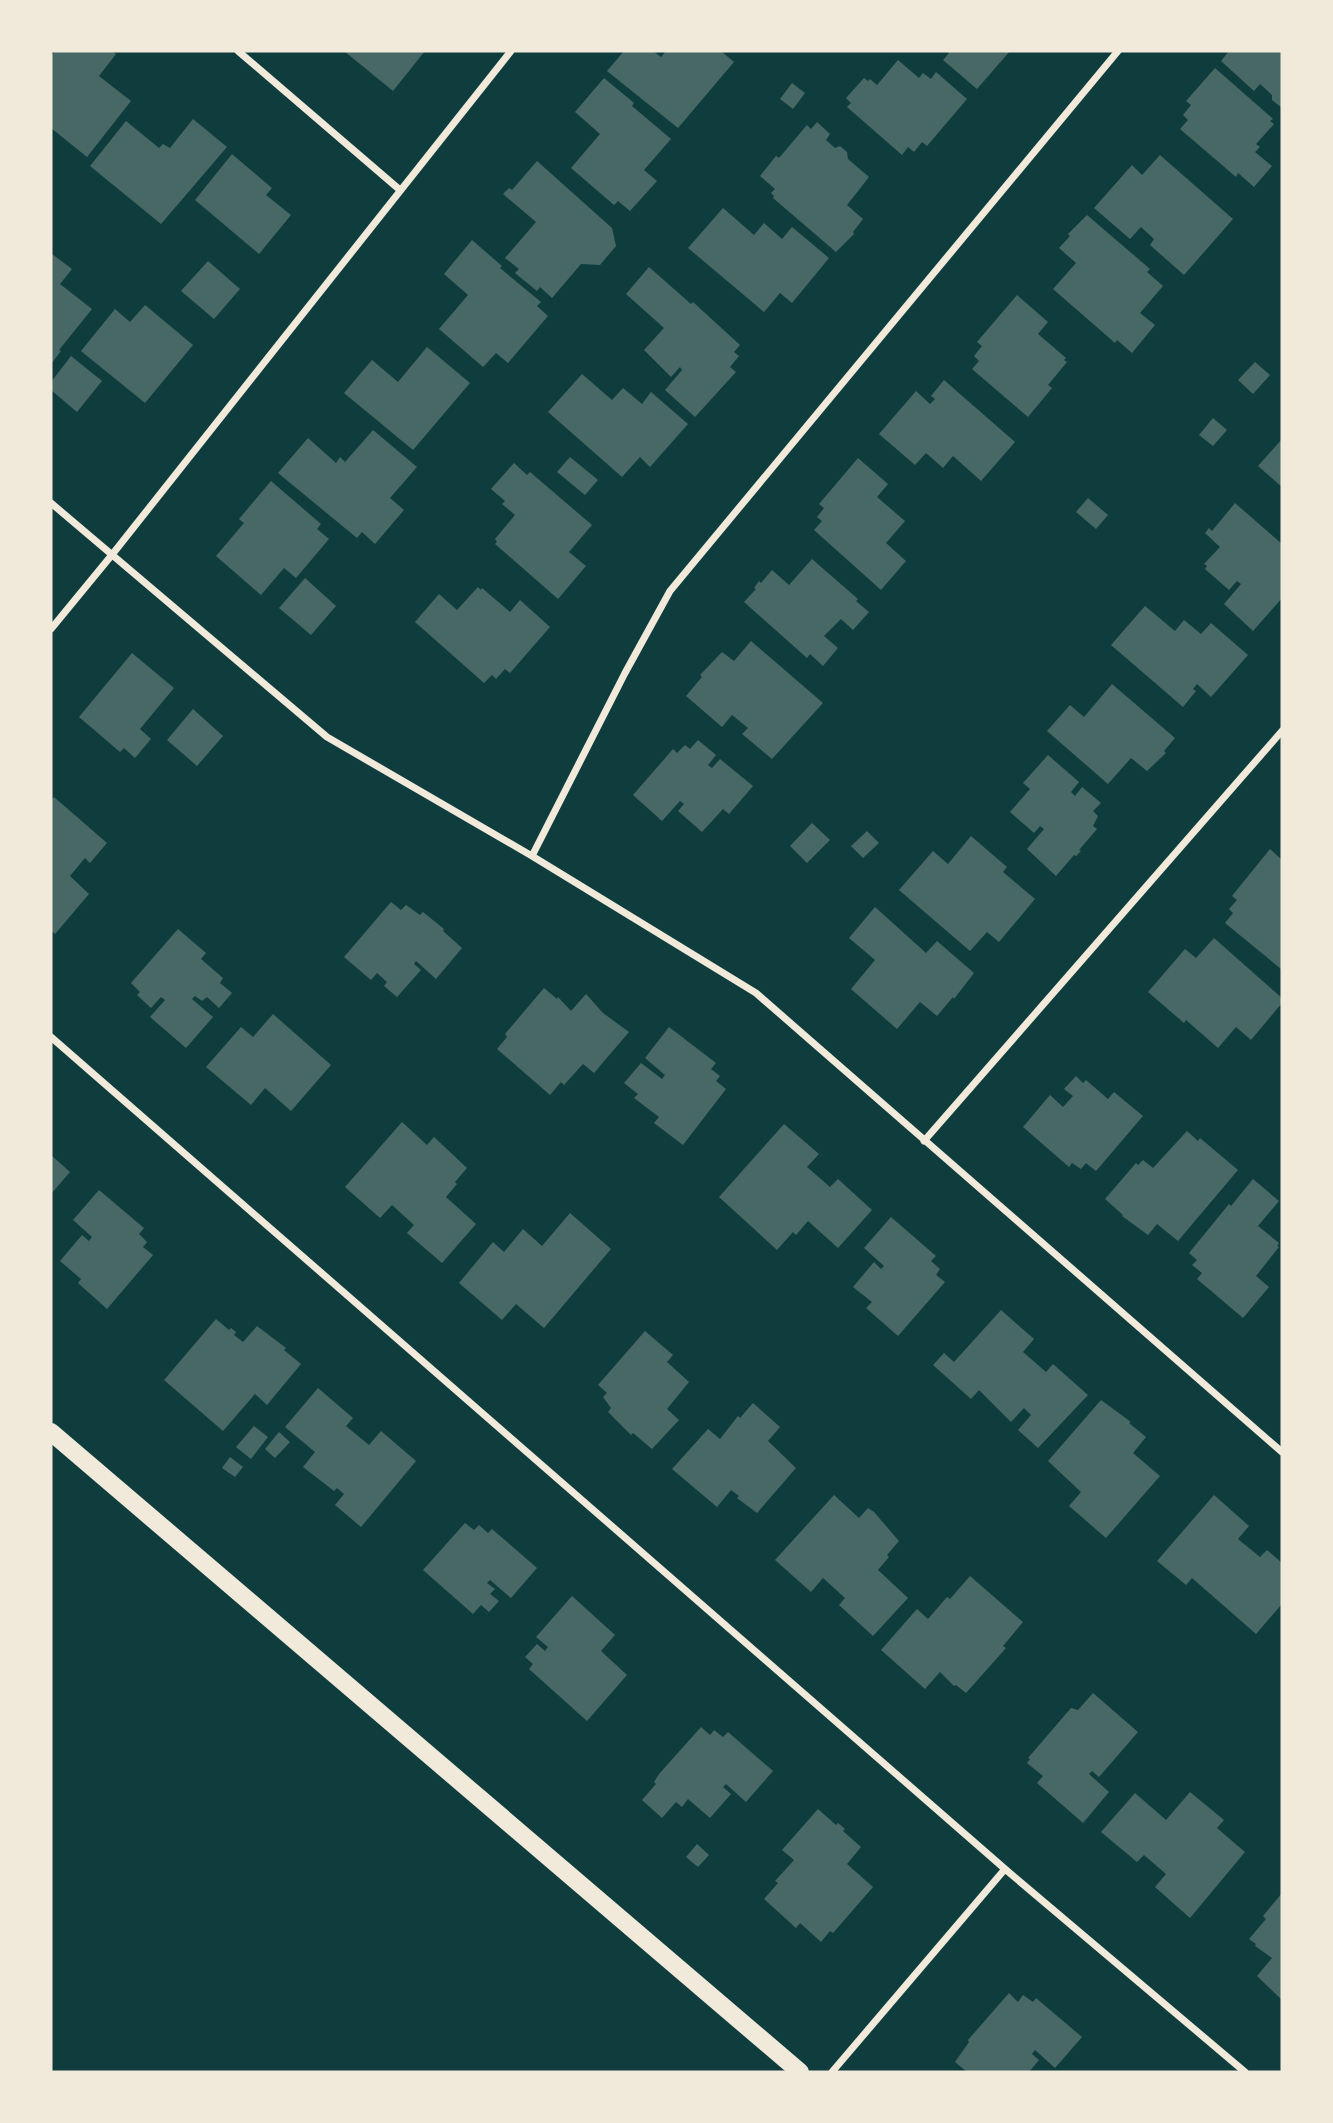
<svg xmlns="http://www.w3.org/2000/svg" width="1333" height="2123" viewBox="0 0 1333 2123" font-family="Mulish,sans-serif">
<style>
.building{fill:#486865}
.lines{fill:none;stroke-linecap:round;stroke-linejoin:round}
.minor{stroke:#f1e9da;stroke-width:7}
.primary{stroke:#f1e9da;stroke-width:18}
</style>
<rect width="100%" height="100%" fill="#0f3d3e"/>
<!-- building -->
<path class="building" d="M55,51H112L116,54L99,76L131,101L87,157L51,128V56Z
M344,51H425L393,91Z
M624,51H653L661,57L666,51H721L734,62L678,128L607,71Z
M946,51H1010L977,89L943,60L949,53Z
M1229,51H1282V108L1272,100V95L1260,84L1254,91L1221,61Z
M898,60L919,78L923,73L931,79L936,72L967,99L927,146L922,142L914,152L908,147L902,155L847,107L851,103L846,98L864,78L868,81L870,79L877,85Z
M1215,68L1273,119L1270,121L1274,124L1256,144L1260,147L1255,152L1272,166L1254,187L1238,173L1236,177L1180,129L1188,120L1183,115L1191,105L1186,101Z
M604,78L634,103L632,106L671,139L644,170L657,181L630,211L618,201L614,205L571,168L600,134L575,112Z
M792,83L805,93L793,109L780,99Z
M193,119L227,147L161,224L90,166L126,121L159,148L163,144L170,148Z
M817,122L830,134L826,140L835,148L840,146L847,152L848,159L869,177L847,205L863,219L853,232L854,234L836,252L773,198L774,196L771,193L775,189L760,176L776,156L779,158L807,125L811,129Z
M232,154L272,188L266,195L291,215L259,254L195,200Z
M1160,155L1233,219L1184,275L1150,245L1154,239L1141,227L1130,239L1094,208L1132,165L1142,175Z
M537,161L612,228L616,246L600,265L581,264L552,298L540,287L537,291L515,273L519,269L505,258L536,222L503,194L509,188L512,190Z
M723,208L754,235L764,223L782,239L792,227L829,258L792,303L780,293L764,312L688,248Z
M1087,215L1150,269L1147,272L1163,286L1140,313L1155,325L1132,353L1117,340L1115,343L1053,289L1076,263L1059,248L1070,236L1068,234Z
M472,240L502,266L500,268L541,302L537,306L548,316L508,363L496,353L483,367L439,329L468,295L444,274Z
M52,254L72,269L60,284L92,309L59,350L61,351L51,364Z
M208,261L240,289L214,319L181,291Z
M649,267L691,304L693,302L740,345L734,352L739,356L730,367L736,372L695,417L665,390L682,370L680,367L671,377L644,350L664,328L626,294Z
M1017,295L1048,322L1038,334L1066,358L1064,360L1067,362L1048,385L1052,388L1028,417L972,369L979,361L974,356L982,346L977,342Z
M145,305L193,345L145,403L81,351L115,309L130,322Z
M427,347L470,383L413,450L344,393L372,360L398,382Z
M71,356L102,381L77,412L51,390V382Z
M1255,362L1270,375L1253,394L1238,380Z
M582,374L612,400L623,388L642,404L651,392L688,424L650,467L640,457L622,477L548,412Z
M944,380L1015,442L981,481L953,456L943,468L926,453L915,465L879,434L916,391L930,404L935,399L931,396Z
M1213,418L1227,430L1213,446L1199,435Z
M373,430L417,467L390,498L404,510L375,544L362,532L357,538L278,473L308,438L336,463L340,457L345,462Z
M1282,439V487L1258,466Z
M570,457L598,480L585,495L557,472Z
M858,458L888,484L877,497L905,521L886,543L906,561L881,590L814,530L822,521L817,517L824,508L819,504Z
M514,463L527,475L530,472L592,525L569,552L586,566L558,599L495,544L497,542L495,539L515,515L502,504L505,501L491,489Z
M271,481L321,524L317,529L329,539L296,578L284,568L261,595L216,556L244,523L239,519Z
M1088,498L1108,515L1096,529L1076,512Z
M1235,503L1282,544V598L1253,631L1224,604L1241,584L1237,581L1229,590L1205,569L1207,566L1204,564L1220,547L1205,533L1209,528L1212,531Z
M812,559L858,599L856,601L869,612L853,630L841,619L824,636L838,648L823,666L810,654L807,658L744,602L756,589L754,588L759,581L761,583L772,570L789,585Z
M305,578L336,606L311,635L279,608Z
M478,587L481,590L482,588L510,612L520,600L550,627L510,673L505,669L496,679L492,675L484,683L415,622L439,594L457,610Z
M1145,606L1175,631L1184,620L1201,634L1211,623L1248,655L1211,697L1197,684L1193,689L1196,691L1183,707L1111,645Z
M751,641L823,703L772,759L742,734L748,728L732,715L722,727L686,696L702,677L700,675L722,652L734,661Z
M132,653L174,688L140,729L151,739L135,758L124,748L120,752L79,717Z
M1112,684L1175,738L1164,751L1166,753L1147,771L1131,758L1108,784L1047,731L1070,705L1084,717Z
M193,709L223,736L197,766L167,740Z
M698,740L716,755L708,765L712,768L720,759L753,786L729,814L723,809L702,832L678,811L684,804L680,801L662,821L633,795L673,749L677,753L685,745L690,749Z
M1048,755L1079,782L1071,792L1075,796L1082,787L1101,803L1093,811L1098,816L1093,826L1097,829L1079,850L1081,851L1076,856L1074,855L1056,876L1027,849L1044,829L1040,826L1034,833L1010,812L1030,789L1023,783Z
M54,797L107,843L90,863L85,858L70,876L89,894L55,934L51,931V800Z
M812,823L830,840L807,863L790,846Z
M867,831L879,843L863,858L851,846Z
M971,836L1007,867L1003,872L1035,899L999,942L987,932L970,951L899,890L933,851L948,864Z
M1270,849L1282,860L1281,969L1225,923L1233,913L1229,909L1237,900L1232,896Z
M391,902L401,910L406,905L420,915L423,912L444,929L443,931L462,948L436,979L416,961L414,964L421,970L397,997L384,986L387,982L377,973L371,980L344,957Z
M875,907L926,953L937,941L974,973L954,999L953,997L937,1016L920,1002L897,1029L851,989L875,960L849,938Z
M178,929L206,953L201,959L223,978L220,983L232,993L219,1008L207,997L202,1001L195,996L192,999L213,1017L186,1048L150,1017L165,1000L161,997L151,1008L137,995L140,992L131,983Z
M1214,938L1282,998V1003L1251,1040L1236,1027L1218,1048L1186,1020L1184,1023L1148,992L1185,949L1196,958Z
M544,988L557,999L558,997L571,1011L586,994L603,1013L629,1032L594,1073L583,1064L564,1085L561,1082L550,1095L497,1049L507,1037L505,1034Z
M273,1014L331,1065L291,1111L265,1088L251,1105L206,1067L241,1027L253,1037Z
M669,1027L716,1063L711,1069L720,1076L716,1081L726,1089L683,1145L654,1123L659,1117L634,1098L638,1094L624,1083L641,1063L662,1079L665,1075L645,1058Z
M1076,1076L1083,1083L1086,1080L1108,1099L1114,1092L1143,1116L1096,1171L1086,1163L1081,1169L1072,1163L1069,1167L1023,1127L1050,1095L1063,1107L1073,1096L1064,1089Z
M402,1122L427,1145L434,1137L467,1168L455,1182L457,1184L446,1197L476,1224L442,1263L407,1233L414,1225L392,1205L380,1218L345,1187Z
M784,1124L819,1154L807,1167L830,1187L838,1179L872,1210L838,1248L808,1221L796,1235L793,1232L777,1250L719,1197Z
M1187,1131L1198,1141L1200,1138L1238,1170L1178,1241L1157,1224L1148,1235L1122,1216L1123,1215L1105,1199L1136,1163L1138,1165L1143,1160L1153,1168Z
M51,1155L70,1172L51,1194Z
M1253,1179L1279,1201L1258,1226L1279,1243L1277,1246L1279,1247L1256,1276L1269,1287L1243,1318L1197,1279L1202,1273L1192,1265L1197,1260L1189,1253L1229,1204L1231,1206Z
M99,1190L144,1228L139,1234L147,1242L143,1247L153,1255L107,1309L78,1283L81,1279L60,1261L82,1235L89,1241L92,1237L73,1220Z
M570,1213L611,1249L544,1328L516,1304L502,1320L459,1283L493,1242L504,1252L523,1229L542,1246Z
M891,1217L936,1256L931,1261L940,1269L936,1275L945,1282L898,1336L866,1308L872,1302L853,1287L874,1262L881,1269L884,1266L864,1248Z
M1001,1310L1034,1339L1023,1352L1046,1372L1053,1364L1088,1395L1038,1448L1018,1430L1031,1415L1024,1408L1011,1422L979,1390L971,1399L933,1365L944,1353L954,1362Z
M216,1319L229,1330L231,1328L236,1332L234,1335L243,1342L257,1326L286,1348L284,1350L301,1364L267,1405L255,1394L223,1431L164,1380Z
M645,1331L673,1355L667,1362L689,1382L667,1409L679,1420L652,1449L633,1433L631,1435L608,1412L611,1408L603,1397L607,1393L598,1385Z
M318,1388L353,1418L346,1426L369,1445L381,1431L416,1461L361,1527L335,1505L344,1494L337,1488L334,1491L303,1467L315,1452L285,1427Z
M1101,1400L1131,1422L1129,1423L1146,1437L1133,1453L1160,1476L1106,1538L1069,1506L1081,1492L1048,1461Z
M753,1403L780,1427L768,1441L796,1468L757,1513L737,1498L739,1496L731,1490L717,1507L672,1469L708,1429L720,1439L738,1416L740,1418Z
M254,1426L268,1437L251,1459L236,1447Z
M279,1432L290,1442L275,1458L265,1449Z
M230,1457L243,1467L235,1477L222,1468Z
M834,1495L859,1518L868,1508L874,1512L899,1541L887,1555L889,1557L878,1570L908,1598L873,1636L839,1605L845,1598L823,1578L811,1592L775,1560Z
M1214,1495L1249,1526L1238,1539L1260,1557L1267,1550L1282,1563V1604L1256,1634L1192,1578L1186,1585L1157,1561Z
M465,1523L474,1530L479,1525L488,1533L492,1529L537,1568L511,1598L490,1580L487,1583L495,1589L490,1594L499,1601L489,1612L481,1605L473,1614L423,1570Z
M970,1576L1023,1622L1003,1646L1006,1648L966,1693L956,1685L954,1686L940,1672L925,1689L881,1650L917,1609L928,1619L947,1597L950,1599Z
M572,1596L615,1635L601,1651L627,1675L587,1721L529,1669L533,1664L525,1657L537,1644L545,1651L548,1647L536,1637Z
M1093,1693L1138,1732L1099,1777L1092,1771L1089,1774L1109,1792L1083,1823L1037,1783L1043,1776L1027,1763L1030,1759L1028,1758L1071,1708L1078,1710Z
M701,1727L710,1735L714,1730L723,1737L728,1732L773,1771L746,1802L726,1784L723,1787L731,1794L710,1818L688,1799L682,1807L676,1802L662,1818L642,1800L656,1784L654,1782L659,1774Z
M1190,1792L1224,1820L1217,1828L1245,1852L1190,1918L1155,1887L1166,1874L1144,1855L1137,1862L1101,1832L1135,1793L1166,1820Z
M818,1809L836,1825L838,1823L845,1829L843,1831L861,1847L847,1864L873,1887L833,1933L830,1931L821,1942L800,1923L796,1928L764,1899L778,1883L775,1881L794,1860L782,1850Z
M697,1844L709,1855L698,1867L686,1857Z
M1282,1893V2000L1257,1976L1272,1958L1255,1946L1256,1944L1249,1939L1266,1919L1263,1916Z
M1009,1993L1018,2002L1023,1995L1033,2002L1036,1998L1082,2037L1055,2068L1035,2050L1032,2054L1039,2060L1029,2072H967L955,2062L969,2042L968,2040Z"/>
<g class="lines">
<!-- minor -->
<path class="minor" d="M238,51L400,190
M51,503L327,737L532,856L756,993L1282,1452
M51,629L111,556L511,51
M532,856L625,673L670,591L1118,51
M51,1037L1005,1869L1245,2072
M924,1141L1282,731
M832,2072L1005,1869"/>
<!-- primary -->
<path class="primary" d="M51,1432L800,2072"/>
</g>
<!-- border -->
<rect width="1333" height="2123" fill="none" stroke="#f1e9da" stroke-width="105"/>
</svg>
